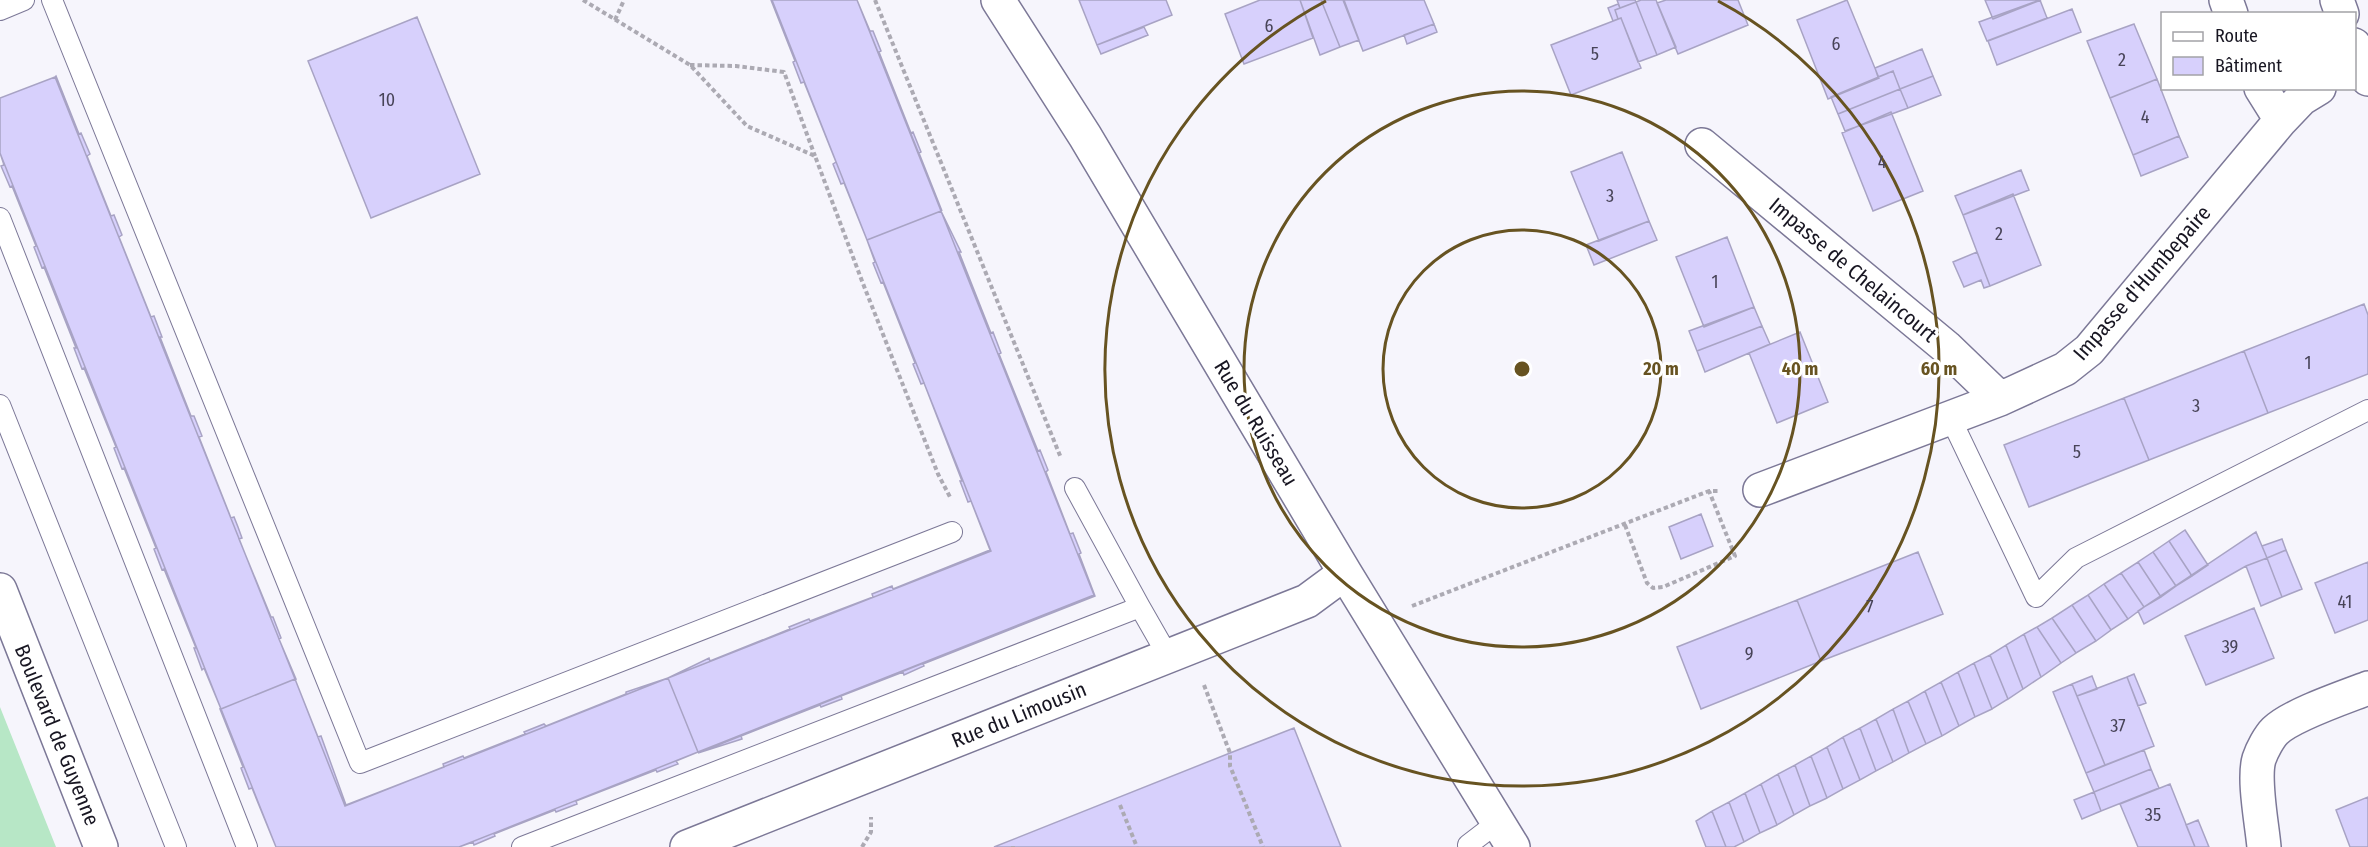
<svg xmlns="http://www.w3.org/2000/svg" width="2368" height="847" viewBox="0 0 2368 847" font-family="'Fira Sans Condensed',sans-serif">
<style>
.green{fill:#b7e7c6}
.building{fill:#d7d0fc;stroke:#a8a3c4;stroke-width:1.5}
.lines{fill:none;stroke-linecap:round;stroke-linejoin:round}
.lane-casing{stroke:#7c7897;stroke-width:22}
.street-casing{stroke:#7c7897;stroke-width:36}
.secondary-casing{stroke:#7c7897;stroke-width:36}
.path{stroke:#acaab3;stroke-width:4;stroke-dasharray:4.5 3;stroke-linecap:butt}
.lane{stroke:#fff;stroke-width:20}
.street{stroke:#fff;stroke-width:33}
.secondary{stroke:#fff;stroke-width:33}
.ring{fill:none;stroke:#675321;stroke-width:3}
.labels{text-anchor:middle;stroke-width:6;stroke-linejoin:round;paint-order:stroke}
.number-label{font-size:18px;fill:#484458}
.street-label{font-size:21px;fill:#181622;stroke:#fff}
.centre{fill:#675321;stroke:#fff;stroke-width:3}
.ring-label{font-size:18px;text-anchor:middle;font-weight:bold;fill:#675321;stroke:#fff;stroke-width:6;stroke-linejoin:round;paint-order:stroke}
</style>
<rect width="100%" height="100%" fill="#f6f5fc"/>
<!-- green -->
<path class="green" d="M0,707L56,847H0Z"/>
<!-- building -->
<path class="building" d="M771,0H772L867,240L844,183L841,184L833,164L836,162L804,82L801,83L793,62L795,61Z
M772,0H857L941,211L867,240Z
M857,0L870,31H873L881,51L879,52L911,133L913,132L921,152L919,153L942,211Z
M1079,0H1166L1172,15L1097,45Z
M1260,0H1300L1313,38L1244,64L1225,14Z
M1300,0H1321L1340,47L1320,55Z
M1321,0H1344L1359,40L1340,47Z
M1343,0H1424L1434,24L1363,51Z
M1617,0H1635L1636,2L1620,8Z
M1641,0H1656L1676,47L1657,55L1636,2Z
M1666,0H1738L1748,25L1678,54L1657,3Z
M1847,0L1879,78L1828,99L1797,20Z
M1985,0H2041L1993,19Z
M2040,0L2047,18L1987,41L1979,22Z
M1636,2L1657,55L1638,62L1621,18L1618,19L1615,10Z
M1618,4L1620,8L1615,10L1618,19L1613,21L1608,8Z
M2072,9L2081,32L1997,65L1988,41Z
M417,17L480,174L371,218L308,61Z
M1621,18L1641,68L1571,95L1551,45Z
M1434,24L1437,32L1407,44L1404,35Z
M2134,24L2157,79L2110,98L2087,41Z
M1144,27L1148,35L1101,54L1097,45Z
M1922,49L1933,76L1900,89L1893,71L1878,77L1875,68Z
M1893,71L1900,89L1838,114L1831,97Z
M56,76L79,134L81,133L90,154L87,156L111,216L114,215L122,235L119,237L151,317L154,316L162,337H160L191,416H194L202,436L199,437L231,518L234,517L238,527L242,538L239,539L271,617H273L281,638L279,639L296,679H295L55,77Z
M1933,76L1941,95L1908,108L1900,89Z
M55,77L295,679L221,709L0,153V98Z
M2157,79L2179,136L2133,155L2110,98Z
M1900,89L1908,108L1845,131L1838,114Z
M1891,112L1923,191L1873,211L1842,133Z
M2179,136L2188,157L2141,176L2133,155Z
M1622,152L1649,221L1599,241L1571,172Z
M0,153L201,659L221,709L204,668L202,670L194,648H196L164,569L162,570L154,549L156,548L124,468L122,469L114,448L116,447L84,368L82,369L74,348H76L44,267L42,268L34,247L36,246L12,186L10,187L1,166L4,165Z
M2021,170L2029,190L1963,215L1955,196Z
M2013,194L2041,265L1990,286L1963,215Z
M941,211L1094,595L698,752L668,678L991,551L867,240Z
M941,211L961,252H959L991,333L993,332L1001,353L999,354L1038,451L1040,450L1048,470L1046,472L1070,534L1073,533L1081,553L1079,554L1095,596L923,664L924,666L904,675L903,672L841,696L842,699L821,707L820,705L741,736L742,739L698,753L1094,595Z
M1649,221L1657,240L1594,265L1586,245Z
M1727,237L1754,307L1704,327L1676,257Z
M867,240L991,551L668,678L709,658L710,661L790,629L789,627L809,619L810,621L873,597L872,594L892,586L893,589L990,550L971,501L968,502L960,481H962L924,383L921,384L913,364L915,363L883,282L881,283L873,263L875,262Z
M1977,252L1990,286L1984,288L1981,280L1964,287L1953,262Z
M2364,304L2368,315V374L2268,413L2244,351Z
M1754,307L1762,326L1697,351L1689,331Z
M1762,326L1770,344L1705,372L1697,351Z
M1800,332L1828,402L1777,423L1749,353Z
M2244,351L2268,413L2149,460L2124,398Z
M2124,398L2149,460L2029,507L2004,445Z
M1701,514L1713,546L1681,559L1669,527Z
M2185,530L2208,565L2192,576L2169,541Z
M2256,532L2267,558L2246,566L2144,624L2138,611Z
M2282,539L2286,550L2267,558L2262,546Z
M2169,541L2192,576L2176,586L2153,552Z
M2286,550L2302,589L2282,597L2267,558Z
M1918,552L1943,614L1821,661L1797,600Z
M2153,552L2176,586L2161,597L2138,562Z
M2267,558L2282,597L2261,606L2246,566Z
M2138,562L2161,597L2144,607L2121,573Z
M2368,562V620L2335,633L2315,583Z
M2121,573L2144,607L2128,619L2104,584Z
M2104,584L2128,619L2111,630L2088,595Z
M2088,595L2111,630L2096,641L2072,605Z
M1797,600L1821,661L1701,709L1677,647Z
M2072,605L2096,641L2076,653L2052,618Z
M2254,608L2274,658L2206,685L2185,636Z
M2052,618L2076,653L2061,663L2037,627Z
M2037,627L2061,663L2041,677L2024,634Z
M2024,634L2041,677L2023,689L2006,645Z
M2006,645L2023,689L2008,699L1990,655Z
M1990,655L2008,699L1992,709L1974,663Z
M1974,663L1992,709L1975,717L1958,672Z
M1958,672L1975,717L1959,726L1941,682Z
M2134,674L2146,703L2138,706L2127,677Z
M2092,676L2097,689L2077,696L2072,684Z
M2127,677L2154,746L2105,765L2077,696Z
M668,678L698,752L459,847H276L221,709L295,679L345,806Z
M668,678L345,806L295,679L318,737L321,736L346,805L444,767L443,764L463,756L464,758L525,734L524,732L544,724L546,726L626,694V692Z
M1941,682L1959,726L1942,736L1925,691Z
M2072,684L2105,765L2086,773L2053,692Z
M1925,691L1942,736L1926,744L1908,701Z
M1908,701L1926,744L1909,753L1893,709Z
M220,709H221L276,847L252,788L249,789L241,768L243,767Z
M1893,709L1909,753L1893,762L1876,719Z
M1876,719L1893,762L1876,771L1860,728Z
M1294,728L1341,847H994L1230,753Z
M1860,728L1876,771L1860,780L1843,737Z
M1843,737L1860,780L1843,789L1827,747Z
M1827,747L1843,789L1827,798L1811,756Z
M2144,750L2151,769L2094,792L2086,773Z
M698,752L676,761L678,764L657,772L656,770L576,801L577,804L556,812L555,810L494,834L495,836L474,845L473,842L459,847Z
M1811,756L1827,798L1810,806L1795,765Z
M1795,765L1810,806L1794,815L1778,774Z
M2151,769L2159,788L2101,811L2094,792Z
M1778,774L1794,815L1777,825L1761,784Z
M1761,784L1777,825L1760,833L1745,793Z
M2170,784L2195,847H2138L2120,804Z
M2094,792L2101,811L2082,819L2074,800Z
M1745,793L1760,833L1744,842L1729,802Z
M2368,797V847H2350L2336,810Z
M1729,802L1744,842L1734,847H1726L1712,811Z
M1712,811L1726,847H1706L1696,821Z
M2198,820L2209,847H2195L2186,825Z"/>
<g class="lines">
<!-- lane casing -->
<g class="lane-casing">
<path id="lane" d="M52,0L360,763L952,532
M0,10L24,0
M0,218L247,847
M0,405L176,847
M1950,417L2036,597L2076,558L2368,410
M1075,488L1140,607
M1468,845L1498,822
M522,847L1140,607L1168,656"/>
</g>
<!-- street casing -->
<g class="street-casing">
<path id="street" d="M998,0L1085,136L1345,573L1513,847
M2226,0L2231,14
M2337,0L2342,14
M2354,45L2368,79
M2261,88L2281,120
M1702,145L1946,347L2000,399
M1760,490L2000,399L2065,369L2089,350L2281,120L2301,99L2319,88
M687,847L1307,601L1345,573
M2264,847C2262,824 2253,779 2259,759C2262,750 2269,737 2275,731C2291,715 2345,697 2368,688"/>
</g>
<!-- secondary casing -->
<g class="secondary-casing">
<path id="secondary" d="M0,590L101,847"/>
</g>
<!-- path -->
<path class="path" d="M583,0L690,65L747,126L815,156L862,281L938,474L950,497
M875,0L1061,458
M615,20L624,0
M690,65L736,66L784,72L815,156
M1625,525L1647,583L1653,588L1663,587L1735,556L1709,491
M1412,606L1709,491H1719
M1204,685L1230,753V766L1263,847
M1120,805L1137,847
M1013,846V847
M862,847L871,832V817"/>
<!-- lane -->
<use href="#lane" class="lane"/>
<!-- street -->
<use href="#street" class="street"/>
<!-- secondary -->
<use href="#secondary" class="secondary"/>
</g>
<!-- distance rings -->
<g class="ring">
<circle cx="1522" cy="369" r="139"/>
<circle cx="1522" cy="369" r="278"/>
<path d="M1718 1A417 417 0 1 1 1326 1"/>
</g>
<g class="labels">
<!-- number labels -->
<g class="number-label">
<text x="1269" y="32">6</text>
<text x="1836" y="50">6</text>
<text x="1595" y="60">5</text>
<text x="2122" y="66">2</text>
<text x="387" y="106">10</text>
<text x="2145" y="123">4</text>
<text x="1882" y="168">4</text>
<text x="1610" y="202">3</text>
<text x="1999" y="240">2</text>
<text x="1715" y="288">1</text>
<text x="2308" y="369">1</text>
<text x="2196" y="412">3</text>
<text x="2077" y="458">5</text>
<text x="2345" y="608">41</text>
<text x="1870" y="613">7</text>
<text x="2230" y="653">39</text>
<text x="1749" y="660">9</text>
<text x="2118" y="732">37</text>
<text x="2153" y="821">35</text>
</g>
<!-- street labels -->
<g class="street-label">
<text transform="translate(1853 270) rotate(40)" y="7">Impasse de Chelaincourt</text>
<text transform="translate(2142 283) rotate(-49)" y="7">Impasse d'Humbepaire</text>
<text transform="translate(1256 423) rotate(59)" y="7">Rue du Ruisseau</text>
<text transform="translate(1019 715) rotate(-22)" y="7">Rue du Limousin</text>
<text transform="translate(57 735) rotate(68)" y="7">Boulevard de Guyenne</text>
</g>
</g>
<circle cx="1522" cy="369" r="9" class="centre"/>
<g class="ring-label">
<text x="1661" y="375">20 m</text>
<text x="1800" y="375">40 m</text>
<text x="1939" y="375">60 m</text>
</g>
<!-- legend -->
<rect x="2161" y="12" width="195" height="78" fill="#ffffff" stroke="#a3a2a7" stroke-width="1.5"/>
<rect x="2173" y="32" width="30" height="9" fill="#ffffff" stroke="#a3a2a7" stroke-width="1.5"/>
<text x="2215" y="42" font-size="18" fill="#181622">Route</text>
<rect x="2173" y="57" width="30" height="18" fill="#d7d0fc" stroke="#a3a2a7" stroke-width="1.5"/>
<text x="2215" y="72" font-size="18" fill="#181622">Bâtiment</text>
</svg>
